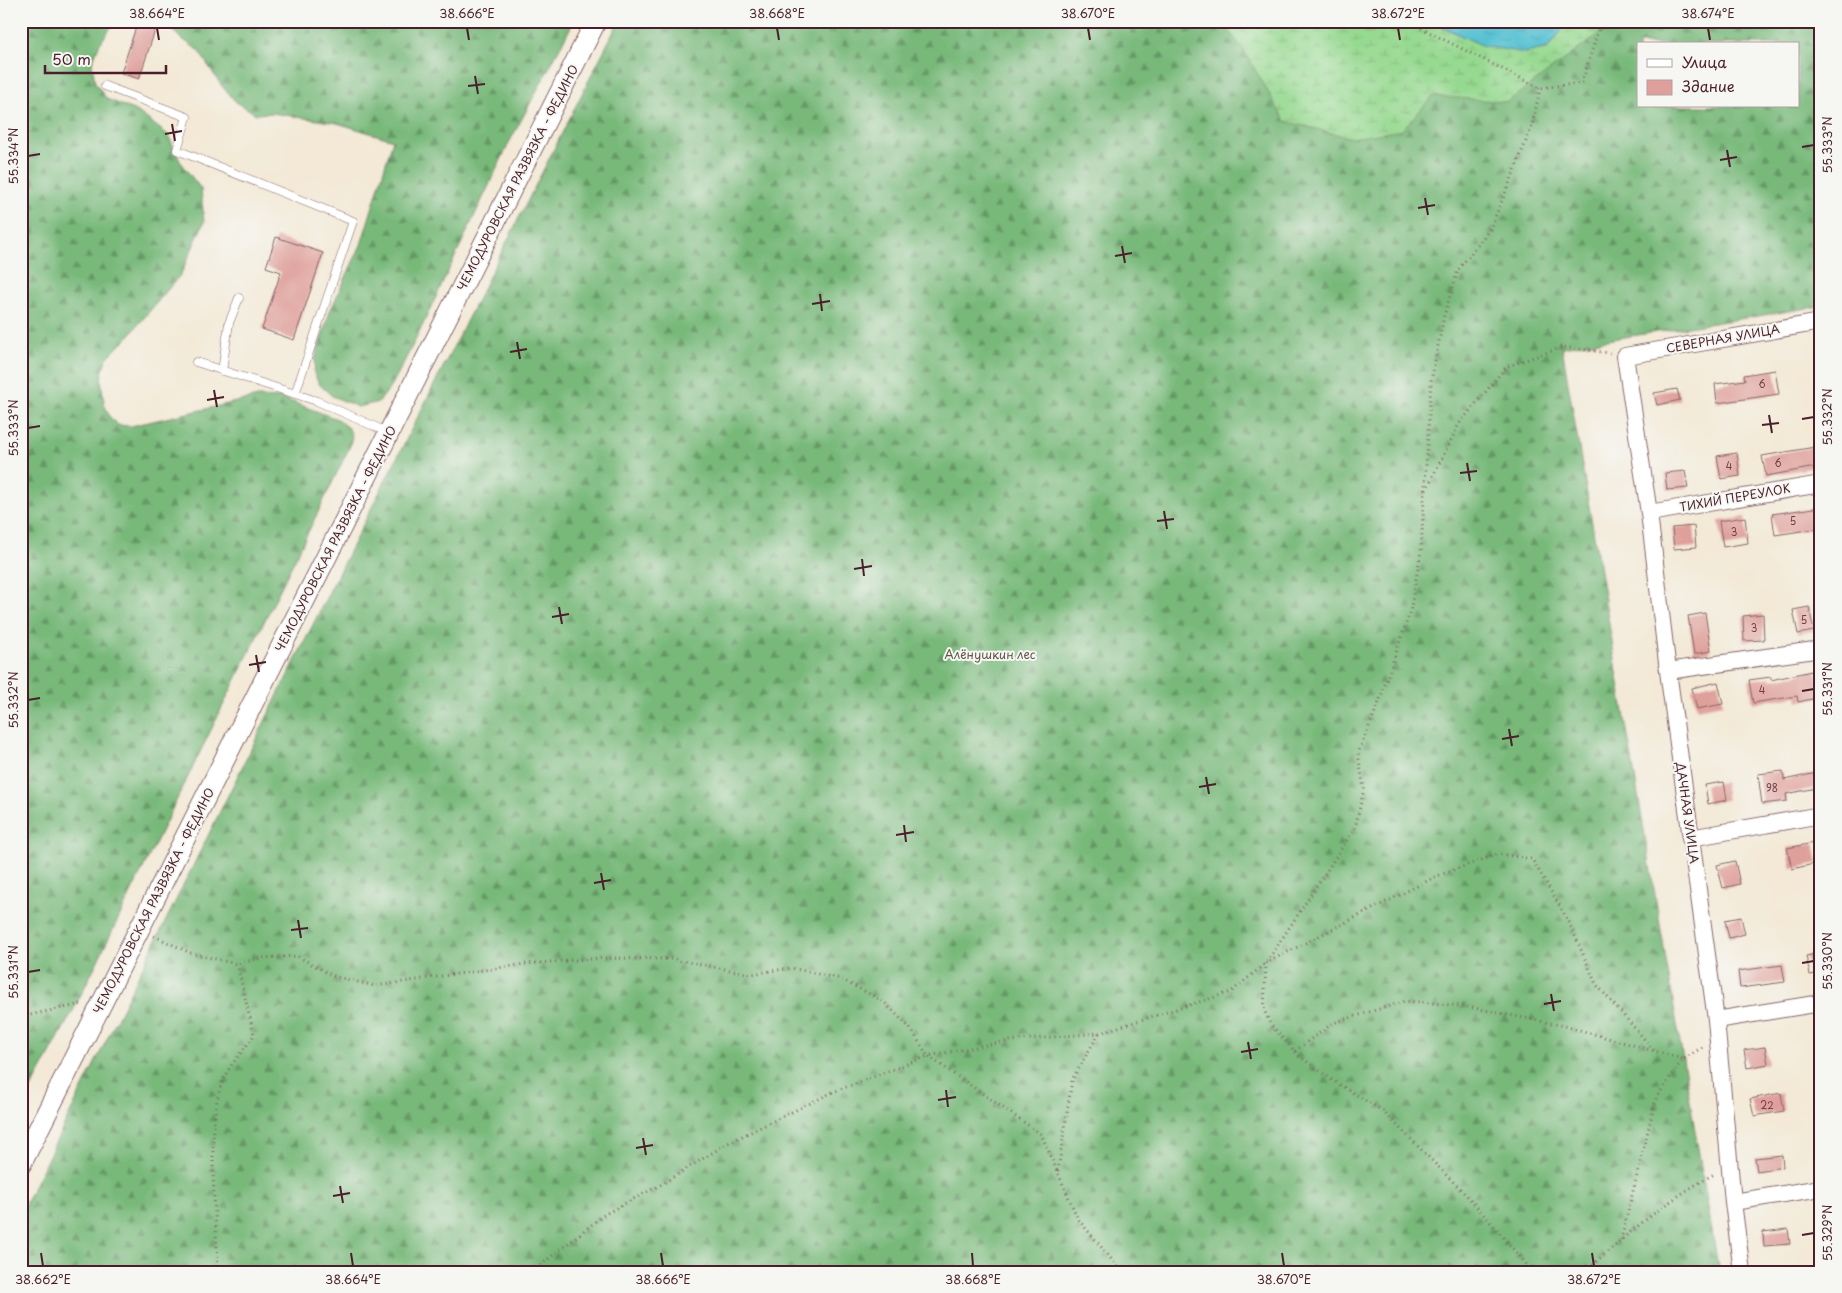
<svg xmlns="http://www.w3.org/2000/svg" width="1842" height="1293" viewBox="0 0 1842 1293" font-family="'Playpen Sans',sans-serif">
<style>
.forest{fill:url(#forest-firs);stroke:#616c52;fill-rule:evenodd}
.wetland{fill:url(#wetland-marsh);stroke:#707c5e}
.water{fill:url(#water-ripples);stroke:#51707f}
.building{fill:#df9f9a}
.lines{fill:none;stroke-linecap:round;stroke-linejoin:round}
.service-casing{stroke:#856667;stroke-width:9}
.minor-casing{stroke:#856667;stroke-width:18}
.tertiary-casing{stroke:#856667;stroke-width:22}
.path{stroke:#856667;stroke-width:3;stroke-dasharray:1 4;stroke-linecap:butt}
.service{stroke:#fff;stroke-width:8}
.minor{stroke:#fff;stroke-width:16}
.tertiary{stroke:#fff;stroke-width:20}
.ticks{fill:none;stroke:#4a1f2b;stroke-width:2}
.labels{text-anchor:middle;stroke-width:4;stroke-linejoin:round;paint-order:stroke}
.number-label{font-size:10px;fill:#6f3f47}
.street-label{font-size:12px;fill:#4a1f2b;stroke:#f6f6f2}
.park-label{font-size:12px;fill:#615749;stroke:#f6f6f2}
.neatline{fill:none;stroke:#4a1f2b;stroke-width:2}
.ticks-label{font-size:12px;text-anchor:middle;fill:#4a1f2b}
</style>
<defs>
<pattern id="forest-firs" width="22" height="20" patternUnits="userSpaceOnUse" patternTransform="scale(1.25)"><rect width="22" height="20" fill="#78b97a"/><path d="M5 1l3.5 6h-7zM16 11l3.5 6h-7z" fill="#649664"/></pattern>
<pattern id="wetland-marsh" width="20" height="14" patternUnits="userSpaceOnUse" patternTransform="scale(1.25)"><rect width="20" height="14" fill="#96d990"/><path d="M1 5h8M5 5V1M11 12h8M15 12V8" fill="none" stroke="#83ba7c"/></pattern>
<pattern id="water-ripples" width="26" height="14" patternUnits="userSpaceOnUse" patternTransform="scale(1.25)"><rect width="26" height="14" fill="#58c2d3"/><path d="M2 4q2-2 4 0t4 0M15 11q2-2 4 0t4 0" fill="none" stroke="#4ea6b5"/></pattern>
</defs>
<rect width="100%" height="100%" fill="#f6f6f2"/>
<filter id="ink" filterUnits="userSpaceOnUse"><feTurbulence type="fractalNoise" baseFrequency=".02" numOctaves="2"/><feDisplacementMap in="SourceGraphic" scale="10" xChannelSelector="R" yChannelSelector="G"/><feConvolveMatrix kernelMatrix="1 2 1 2 8 2 1 2 1" color-interpolation-filters="sRGB"/></filter>
<filter id="wash" filterUnits="userSpaceOnUse"><feTurbulence type="fractalNoise" baseFrequency=".0096" numOctaves="4" result="noise"/><feDisplacementMap in="SourceGraphic" scale="20" xChannelSelector="R" yChannelSelector="G"/><feGaussianBlur stdDeviation="1.12" result="paint"/><feColorMatrix in="noise" values="0 0 0 0 0 0 0 0 0 0 0 0 0 0 0 0 0 1.4 0 .05"/><feComposite in="paint" operator="in"/></filter>
<g filter="url(#wash)">
<rect width="100%" height="100%" fill="#f3e9d6"/>
<!-- forest -->
<path class="forest" d="M21,21H122L111,27L99,45L92,63L95,83L107,99L138,112L168,135L181,163L201,189L204,222L181,274L127,338L106,359L101,378L104,403L109,416L118,425L131,426L258,397L282,398L337,419L349,429L352,436L350,446L319,510L75,1007L21,1108Z
M164,21H574L509,143L417,337L392,385L379,402L358,407L332,396L319,384L314,373L315,359L330,311L361,245L393,140L337,123L272,113L256,114L236,102L221,85L198,50L178,36Z
M619,21H1821V306L1562,347L1719,1272H21V1212L343,564ZM1638,44H1798V106H1638Z"/>
<!-- wetland -->
<path class="wetland" d="M1221,21H1617L1507,102L1433,96L1402,130L1352,138L1285,121L1245,52Z"/>
<!-- water -->
<path class="water" d="M1429,21H1569L1548,48L1525,53L1484,46Z"/>
<g id="blocks">
<!-- building -->
<path class="building" d="M138,21L156,27L139,79L121,73Z
M276,237L323,253L294,340L262,329L281,272L266,267Z
M1775,370L1779,394L1717,403L1715,384L1745,380L1744,375Z
M1677,389L1680,400L1657,405L1654,393Z
M1821,446V466L1766,476L1762,456Z
M1737,453L1740,476L1721,479L1717,456Z
M1685,471L1688,488L1667,490L1665,473Z
M1821,507V528L1775,535L1772,514Z
M1745,517L1748,543L1723,547L1719,521Z
M1694,526L1696,547L1674,549L1672,528Z
M1809,607L1814,631L1798,634L1793,610Z
M1705,613L1711,651L1694,654L1688,616Z
M1763,614L1764,640L1744,641L1743,616Z
M1816,670L1821,697L1798,702L1797,696L1753,703L1749,680L1771,677V680Z
M1718,682L1723,704L1697,709L1692,688Z
M1783,771L1784,780L1821,772V787L1786,794L1787,801L1762,804L1758,774Z
M1724,782L1727,800L1708,804L1705,785Z
M1814,843L1818,863L1792,869L1787,848Z
M1735,861L1740,884L1723,888L1717,865Z
M1741,917L1745,934L1729,938L1725,920Z
M1821,953V973L1810,975L1806,956Z
M1782,965L1785,982L1740,988L1738,971Z
M1765,1047L1768,1064L1747,1068L1744,1050Z
M1781,1093L1784,1111L1754,1116L1750,1099Z
M1782,1155L1783,1167L1757,1171L1755,1158Z
M1788,1229L1790,1244L1764,1246L1763,1232Z"/>
</g>
</g>
<g filter="url(#ink)">
<use href="#blocks" fill-opacity="0" stroke="#856667" stroke-width="1"/>
<g class="lines">
<!-- service casing -->
<g class="service-casing">
<path id="service" d="M105,86L187,117L177,150L353,221L295,394
M196,362L317,401L387,432
M222,371L229,323L239,298"/>
</g>
<!-- minor casing -->
<g class="minor-casing">
<path id="minor" d="M1649,513L1821,484
M1668,671L1821,649
M1690,838L1821,815
M1716,1020L1821,1003
M1733,1202L1821,1188
M1742,1272L1733,1202L1716,1020L1668,671L1649,513L1625,356L1821,322"/>
</g>
<!-- tertiary casing -->
<g class="tertiary-casing">
<path id="tertiary" d="M21,1164L596,21"/>
</g>
<!-- path -->
<path class="path" d="M1414,21L1423,29L1540,88L1582,83L1601,21
M1426,490L1459,424L1506,367L1562,347L1610,353
M154,936L191,953L237,964L260,958L297,956L333,976L375,986L525,964L603,958L672,959L751,974L791,968L841,979L883,1001L910,1028L928,1056L833,1092L728,1143L662,1184L605,1214L532,1272
M21,1017L81,1004
M1099,1033L1231,992L1266,963L1355,828L1364,789L1358,753L1378,705L1410,612L1421,551L1431,381L1444,316L1458,270L1490,229L1512,177L1532,126L1540,88
M1295,1051L1333,1023L1406,1001L1464,1006L1565,1026L1683,1059
M1058,1171L1072,1080L1099,1033L1008,1041L928,1056L1041,1134L1078,1219L1122,1272
M1621,1240L1656,1098L1683,1059L1703,1047
M218,1272C217,1222 204,1121 224,1078C231,1063 245,1049 254,1035L237,964
M1533,1272L1472,1201L1383,1111L1332,1080L1298,1055L1271,1025L1264,1010L1266,963L1437,876L1498,854L1532,859L1569,922L1596,984L1654,1050
M1585,1272C1625,1235 1668,1199 1716,1173"/>
<!-- service -->
<use href="#service" class="service"/>
<!-- minor -->
<use href="#minor" class="minor"/>
<!-- tertiary -->
<use href="#tertiary" class="tertiary"/>
</g>
</g>
<!-- ticks -->
<path class="ticks" d="M157,28L159,40M467,28L469,40M777,28L779,40M1088,28L1090,40M1398,28L1400,40M1708,28L1710,40M475,76L478,94M468,86L485,84M172,124L175,141M165,134L182,131M1802,147L1814,145M1727,150L1730,167M28,156L40,154M1720,160L1737,157M1425,198L1428,215M1418,208L1435,205M1122,246L1125,263M1115,256L1132,253M820,294L822,311M812,304L830,301M517,342L520,359M510,352L527,349M214,390L217,407M207,400L224,397M1769,415L1772,433M1802,419L1814,417M1762,425L1779,423M28,428L40,426M1467,463L1470,481M1460,473L1477,471M1164,511L1167,529M1157,521L1174,519M862,559L864,576M854,569L872,566M559,607L562,624M552,617L569,614M256,655L259,672M249,665L266,662M1802,691L1814,689M28,700L40,698M1509,729L1512,746M1502,739L1519,736M1206,777L1209,794M1199,787L1216,784M904,825L906,842M896,835L914,832M601,873L604,890M594,883L611,880M298,920L301,938M291,930L308,928M1802,963L1814,961M28,972L40,970M1551,994L1554,1011M1544,1004L1561,1001M1248,1042L1251,1059M1241,1052L1258,1049M946,1090L948,1107M938,1100L956,1097M643,1138L646,1155M636,1148L653,1145M340,1186L343,1203M333,1196L350,1193M1802,1235L1814,1233M41,1253L43,1266M351,1253L353,1266M661,1253L663,1266M972,1253L973,1266M1282,1253L1284,1266M1592,1253L1594,1266"/>
<g class="labels">
<!-- number labels -->
<g class="number-label">
<text x="1762" y="388">6</text>
<text x="1778" y="467">6</text>
<text x="1729" y="470">4</text>
<text x="1793" y="525">5</text>
<text x="1734" y="536">3</text>
<text x="1804" y="624">5</text>
<text x="1754" y="632">3</text>
<text x="1762" y="694">4</text>
<text x="1772" y="792">98</text>
<text x="1767" y="1109">22</text>
</g>
<!-- street labels -->
<g class="street-label">
<text transform="translate(518 178) rotate(-63)" y="4">ЧЕМОДУРОВСКАЯ РАЗВЯЗКА - ФЕДИНО</text>
<text transform="translate(1723 339) rotate(-10)" y="4">СЕВЕРНАЯ УЛИЦА</text>
<text transform="translate(1735 498) rotate(-10)" y="4">ТИХИЙ ПЕРЕУЛОК</text>
<text transform="translate(336 539) rotate(-63)" y="4">ЧЕМОДУРОВСКАЯ РАЗВЯЗКА - ФЕДИНО</text>
<text transform="translate(1687 813) rotate(82)" y="4">ДАЧНАЯ УЛИЦА</text>
<text transform="translate(154 901) rotate(-63)" y="4">ЧЕМОДУРОВСКАЯ РАЗВЯЗКА - ФЕДИНО</text>
</g>
<!-- park labels -->
<g class="park-label">
<text x="990" y="659">Алёнушкин лес</text>
</g>
</g>
<!-- margin -->
<rect width="1842" height="1293" fill="none" stroke="#f6f6f2" stroke-width="55"/>
<!-- legend -->
<rect x="1637" y="42" width="162" height="65" fill="#f6f6f2" stroke="#b1a0a2"/>
<rect x="1647" y="59" width="25" height="8" fill="#ffffff" stroke="#b1a0a2"/>
<text x="1682" y="68" font-size="15" fill="#4a1f2b">Улица</text>
<rect x="1647" y="80" width="25" height="15" fill="#df9f9a" stroke="#b1a0a2"/>
<text x="1682" y="92" font-size="15" fill="#4a1f2b">Здание</text>
<!-- scale -->
<path d="M45 65v8h121v-8" fill="none" stroke="#4a1f2b" stroke-width="2.5"/>
<text x="52" y="65" font-size="15" fill="#4a1f2b" stroke="#f6f6f2" stroke-width="4" paint-order="stroke">50 m</text>
<rect x="28" y="28" width="1786" height="1238" class="neatline"/>
<g class="ticks-label">
<text x="157" y="18">38.664°E</text>
<text x="467" y="18">38.666°E</text>
<text x="777" y="18">38.668°E</text>
<text x="1088" y="18">38.670°E</text>
<text x="1398" y="18">38.672°E</text>
<text x="1708" y="18">38.674°E</text>
<text transform="translate(1828 145) rotate(-90)" y="4">55.333°N</text>
<text transform="translate(14 156) rotate(-90)" y="4">55.334°N</text>
<text transform="translate(1828 417) rotate(-90)" y="4">55.332°N</text>
<text transform="translate(14 428) rotate(-90)" y="4">55.333°N</text>
<text transform="translate(1828 689) rotate(-90)" y="4">55.331°N</text>
<text transform="translate(14 700) rotate(-90)" y="4">55.332°N</text>
<text transform="translate(1828 961) rotate(-90)" y="4">55.330°N</text>
<text transform="translate(14 972) rotate(-90)" y="4">55.331°N</text>
<text transform="translate(1828 1233) rotate(-90)" y="4">55.329°N</text>
<text x="43" y="1284">38.662°E</text>
<text x="353" y="1284">38.664°E</text>
<text x="663" y="1284">38.666°E</text>
<text x="973" y="1284">38.668°E</text>
<text x="1284" y="1284">38.670°E</text>
<text x="1594" y="1284">38.672°E</text>
</g>
</svg>
